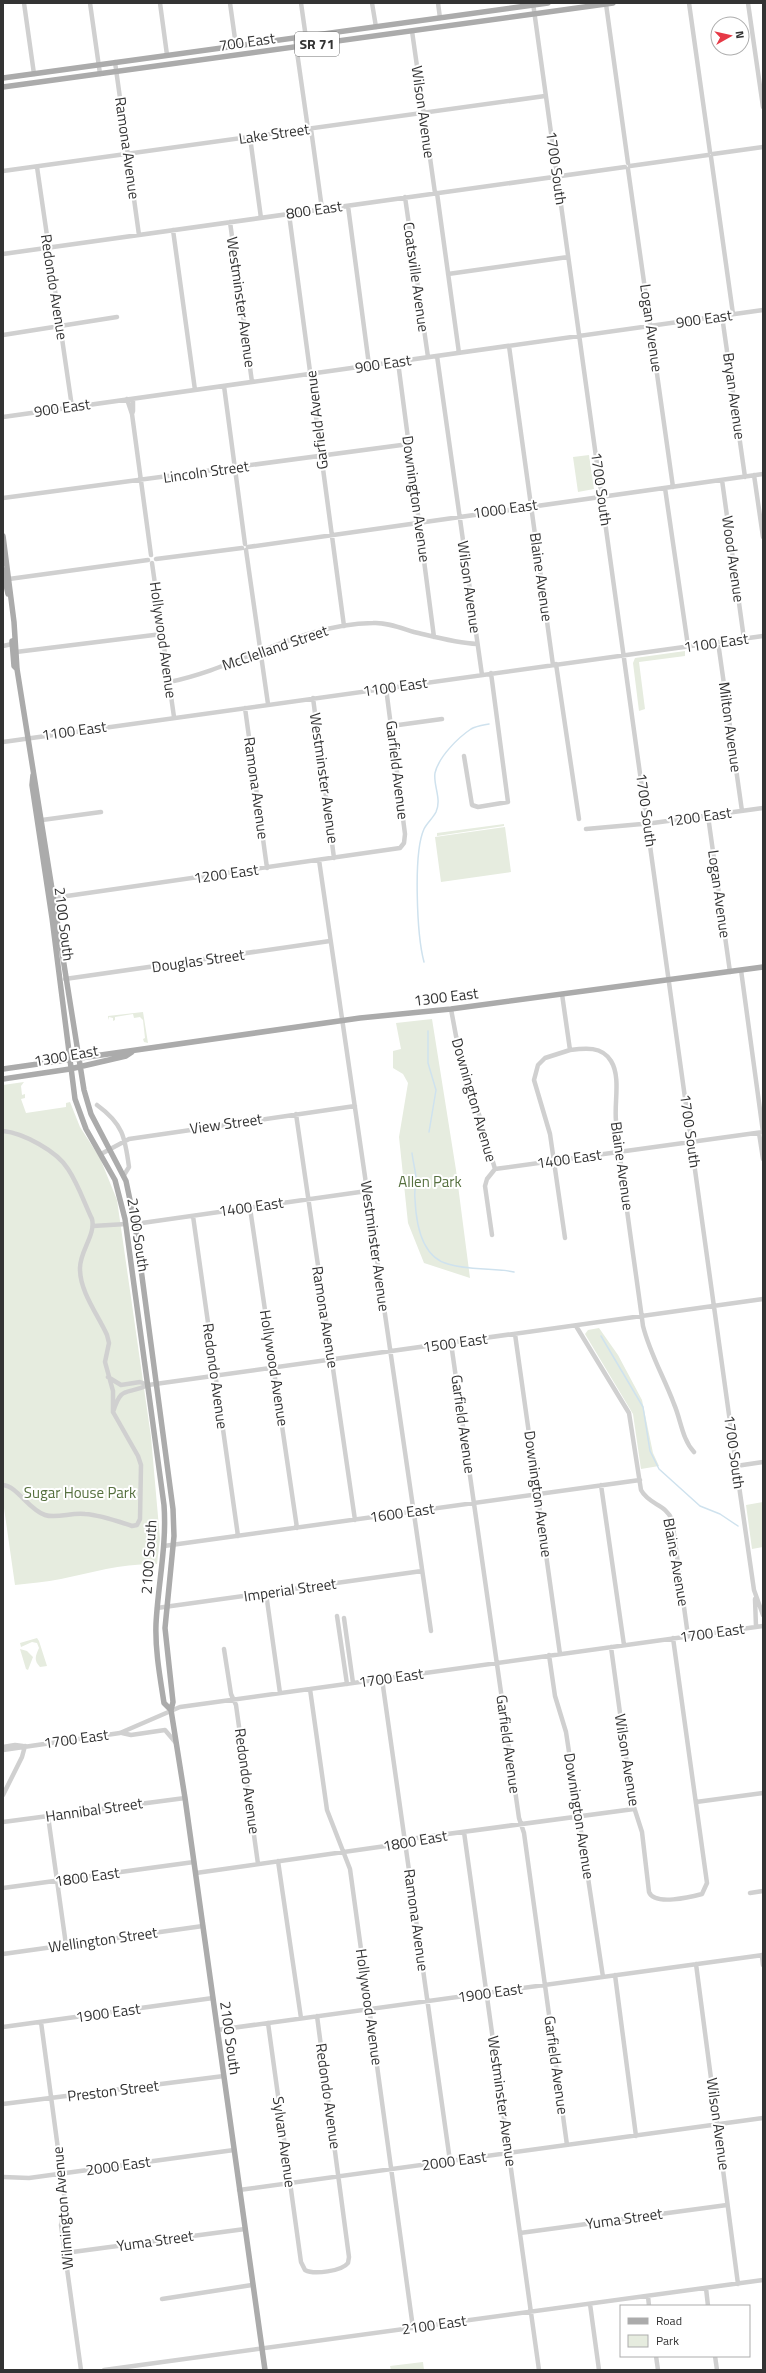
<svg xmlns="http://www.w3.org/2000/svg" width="766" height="2373" viewBox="0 0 766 2373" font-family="'Titillium Web',sans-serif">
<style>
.green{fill:#e6ecdf}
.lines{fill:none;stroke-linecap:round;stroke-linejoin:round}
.stream{stroke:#cfe2ee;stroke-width:1.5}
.minor{stroke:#d0d0d0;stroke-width:4.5}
.major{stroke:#ababab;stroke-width:5.5}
.labels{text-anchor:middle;stroke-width:4;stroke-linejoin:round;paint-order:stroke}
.shield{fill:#fff;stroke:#707070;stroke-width:1}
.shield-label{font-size:14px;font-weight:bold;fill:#333}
.street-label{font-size:15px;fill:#333;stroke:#fff}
.park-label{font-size:15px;fill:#56703f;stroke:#fff}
</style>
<rect width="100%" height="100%" fill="#fff"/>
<!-- green -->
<path class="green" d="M589,455L594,489L578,492L573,457Z
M685,651V656L639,662L645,709L639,711L633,663L635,658Z
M504,824V826L437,836V833Z
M505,827L511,872L441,882L435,837Z
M143,1012L148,1043L144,1042L143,1039L145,1038L143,1020L140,1017L134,1018L133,1014L115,1017V1020L113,1021V1018L109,1017L108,1020V1016Z
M432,1019L456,1170L470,1278L424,1263L408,1223L399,1137L408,1083L403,1074L393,1068V1051L401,1049L396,1023Z
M24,1082L21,1086L22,1095L25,1094V1098L21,1099L26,1113L66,1107V1103L70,1102L80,1127L100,1158L117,1200L151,1437L160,1539L157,1564C124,1563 93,1572 61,1579C46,1582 30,1583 15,1585L3,1501V1085Z
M599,1328L618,1355L642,1400L653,1453L659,1466L641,1469L633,1414L585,1334L588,1330Z
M763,1502V1547L752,1549L746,1505Z
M37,1638L39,1641L47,1666L40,1667C33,1660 36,1655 39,1648L37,1643L32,1642L21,1647L20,1643Z
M20,1649L27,1651L33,1657L28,1670L26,1669Z
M423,2362L424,2370H391L390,2366Z"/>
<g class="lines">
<!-- stream -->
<path class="stream" d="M424,962C417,936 413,853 424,829C427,823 433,818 436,812C442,799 433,785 435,773C439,756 459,737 471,729C476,726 484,725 489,724
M428,1031V1063L436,1090L429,1132
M412,1153C413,1161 415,1169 416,1177C416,1184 414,1192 415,1199C416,1223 421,1257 448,1264C470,1271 492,1267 514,1272
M601,1336L643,1407L650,1451L659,1469L700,1506L720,1514L738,1526"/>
<!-- minor -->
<path class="minor" d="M24,3L34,74
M90,3L100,74
M160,3L167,55
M230,3L236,46
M301,3L307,45
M372,3L376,27
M438,3L440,18
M533,3L735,1458L754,1590L763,1615
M689,3L710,152
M748,3L763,107
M606,4L628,163
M412,31L435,193
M295,38L308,129
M115,62L139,235
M311,129L322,209
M250,137L261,218
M713,154L763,147
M711,157L733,314
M630,166L708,155
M37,167L72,407
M628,169L673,487
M3,171L545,96
M437,193L459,353
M405,197L428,357
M348,206L369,365
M289,214L344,626
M230,222L252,382
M173,230L195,390
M3,254L625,167
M448,274L568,257
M722,316L745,477
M3,335L117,317
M509,346L553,665
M437,356L482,675
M398,362L434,637
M224,386L245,544
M127,399L132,414L151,555
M132,414L133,411V399
M3,417L763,310
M754,475L763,537
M722,480L744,639
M665,488L688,646
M3,498L409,444
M248,547L763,474
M246,550L268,704
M156,559L242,548
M152,563L174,717
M9,579L148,560
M718,642L742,811
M3,646L12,644
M16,652L162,634
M556,664L579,819
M169,682C238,668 300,624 373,623C387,622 401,628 414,632C435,637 456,643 477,644
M313,698L334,858
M245,708L267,868
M391,726L442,719
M3,742L763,636
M464,756L472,805L478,807L508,802L491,673
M708,816L730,972
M42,820L101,812
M586,829L653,823L763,808
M319,860L431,1631
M53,898L400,848L404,843L405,834L386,688
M65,979L330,941
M562,994L570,1050L545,1058L538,1065L534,1080L550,1134L565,1238
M451,1009L456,1036L495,1169
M570,1050C585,1048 602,1046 611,1061C621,1077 614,1103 616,1121C623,1189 634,1258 643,1326C650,1354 664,1377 674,1404C681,1420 682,1439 694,1452
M97,1105C123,1124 125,1137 129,1167L124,1175
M296,1114L355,1520
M3,1131C23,1133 57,1151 68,1169C78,1184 84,1202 92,1219C96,1235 79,1252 80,1269C80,1292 98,1315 107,1335L109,1343L105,1362L113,1391V1412L138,1456L141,1465L140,1519L137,1525L132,1526C117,1521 101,1515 85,1514C72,1512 57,1519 45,1515C29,1510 17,1486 3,1485
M759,1133L763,1159
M101,1154L129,1139L355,1106
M495,1169L763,1132L741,970
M250,1208L297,1528
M193,1216L238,1536
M135,1224L367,1191
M93,1226L126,1224
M492,1235L485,1186L487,1179L495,1169
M576,1326L629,1413L641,1490C649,1505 666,1504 672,1520L688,1636
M515,1334L560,1654
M451,1343L519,1818L524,1833L567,2145
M108,1377L121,1385L140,1382L148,1385
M113,1412C122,1384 126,1396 148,1385L763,1299
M736,1466L763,1462
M601,1485L624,1645
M164,1546L640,1480
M266,1593L280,1693
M755,1599L756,1627
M157,1608L422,1571
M337,1616L347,1684
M344,1618L353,1683
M611,1647L632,1801L642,1832L649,1892C654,1906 691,1897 702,1894L707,1883L673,1638
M224,1649L231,1694L236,1705L258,1864
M549,1655L555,1696L566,1732L603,1977
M382,1679L450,2161
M310,1689L327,1810L350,1869L413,2328
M122,1733L131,1735L165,1730L176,1743
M3,1747L15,1745L23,1746
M3,1750L120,1733L180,1707L763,1626
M3,1795L22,1757L25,1746
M696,1802L763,1793
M48,1816L66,1945
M3,1822L185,1798
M464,1832L539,2370
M278,1861L301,2018
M196,1873L400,1844L410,1839L634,1809
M3,1888L194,1862
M750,1893L763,1891
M3,1954L203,1926
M762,1955L763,1965
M696,1964L738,2284
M615,1975L636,2136
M41,2022L65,2201L61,2225L81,2370
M268,2023L301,2262L305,2270C314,2275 342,2271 348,2263L349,2257L317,2016
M3,2027L213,1998
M217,2030L763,1955
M3,2104L224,2076
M3,2177L29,2178L234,2150
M239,2190L763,2118
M520,2233L727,2205
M65,2253L245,2229
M706,2288L708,2306
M648,2296L649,2306
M162,2299L252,2285
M590,2304L599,2370
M656,2356L658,2370
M715,2356L717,2370
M104,2370L763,2280"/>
<!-- major -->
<path class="major" d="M3,78L548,3
M3,87L613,3
M3,536L14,622L17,669L84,1090L91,1114L126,1181L135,1224L173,1509L174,1536L165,1628L173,1702L171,1710L185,1798L265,2370
M3,570L8,594
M12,641L14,666L17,669
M33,775L32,785L52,918L75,1099L86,1129L115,1180L125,1219L164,1505C167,1545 158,1584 156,1624C155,1650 160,1677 164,1703L171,1710
M3,1069L360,1018L451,1009L763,967
M3,1079L70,1069L126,1056L132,1052"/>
</g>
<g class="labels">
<!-- shield labels -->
<rect class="shield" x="295" y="32" width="44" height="24" rx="3"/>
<g class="shield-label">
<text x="317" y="49">SR 71</text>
</g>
<!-- street labels -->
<g class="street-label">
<text transform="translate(247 42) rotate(-8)" y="5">700 East</text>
<text transform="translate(423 112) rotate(82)" y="5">Wilson Avenue</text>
<text transform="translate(274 134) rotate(-8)" y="5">Lake Street</text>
<text transform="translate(127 148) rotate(82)" y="5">Ramona Avenue</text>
<text transform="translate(556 168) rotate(82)" y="5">1700 South</text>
<text transform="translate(314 210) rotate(-8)" y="5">800 East</text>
<text transform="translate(416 277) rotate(82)" y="5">Coatsville Avenue</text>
<text transform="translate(54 287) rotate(81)" y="5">Redondo Avenue</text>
<text transform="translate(241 302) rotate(82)" y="5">Westminster Avenue</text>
<text transform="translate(704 319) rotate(-8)" y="5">900 East</text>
<text transform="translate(651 328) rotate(82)" y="5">Logan Avenue</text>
<text transform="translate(383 364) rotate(-8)" y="5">900 East</text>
<text transform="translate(734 396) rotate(82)" y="5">Bryan Avenue</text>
<text transform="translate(62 408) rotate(-8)" y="5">900 East</text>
<text transform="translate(317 420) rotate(-97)" y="5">Garfield Avenue</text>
<text transform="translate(206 472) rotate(-8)" y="5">Lincoln Street</text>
<text transform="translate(601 489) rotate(82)" y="5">1700 South</text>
<text transform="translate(416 499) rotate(82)" y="5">Downington Avenue</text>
<text transform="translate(505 509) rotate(-8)" y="5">1000 East</text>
<text transform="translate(733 559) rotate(82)" y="5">Wood Avenue</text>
<text transform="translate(541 577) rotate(82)" y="5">Blaine Avenue</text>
<text transform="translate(469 587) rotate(82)" y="5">Wilson Avenue</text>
<text transform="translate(163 640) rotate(82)" y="5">Hollywood Avenue</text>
<text transform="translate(716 643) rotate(-8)" y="5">1100 East</text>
<text transform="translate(275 648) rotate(-19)" y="5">McClelland Street</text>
<text transform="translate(395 687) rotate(-8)" y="5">1100 East</text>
<text transform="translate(730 727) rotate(82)" y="5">Milton Avenue</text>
<text transform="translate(74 731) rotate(-8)" y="5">1100 East</text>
<text transform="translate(397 770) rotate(83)" y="5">Garfield Avenue</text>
<text transform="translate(324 778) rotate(82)" y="5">Westminster Avenue</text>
<text transform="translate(256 788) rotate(82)" y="5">Ramona Avenue</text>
<text transform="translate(646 810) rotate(82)" y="5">1700 South</text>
<text transform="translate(699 817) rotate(-8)" y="5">1200 East</text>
<text transform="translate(226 874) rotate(-8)" y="5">1200 East</text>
<text transform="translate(719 894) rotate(82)" y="5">Logan Avenue</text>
<text transform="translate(64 924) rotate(83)" y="5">2100 South</text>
<text transform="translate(198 961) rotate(-8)" y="5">Douglas Street</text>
<text transform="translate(446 997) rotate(-7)" y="5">1300 East</text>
<text transform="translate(66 1056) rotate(-10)" y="5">1300 East</text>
<text transform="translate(474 1100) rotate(74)" y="5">Downington Avenue</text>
<text transform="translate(226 1124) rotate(-8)" y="5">View Street</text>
<text transform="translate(690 1131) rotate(82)" y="5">1700 South</text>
<text transform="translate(569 1159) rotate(-8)" y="5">1400 East</text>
<text transform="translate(622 1166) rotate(82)" y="5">Blaine Avenue</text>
<text transform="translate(251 1207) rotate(-8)" y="5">1400 East</text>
<text transform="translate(138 1235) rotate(81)" y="5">2100 South</text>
<text transform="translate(375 1246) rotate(82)" y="5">Westminster Avenue</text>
<text transform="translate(325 1317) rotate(81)" y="5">Ramona Avenue</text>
<text transform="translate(455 1343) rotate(-8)" y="5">1500 East</text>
<text transform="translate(274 1368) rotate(81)" y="5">Hollywood Avenue</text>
<text transform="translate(215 1376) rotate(82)" y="5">Redondo Avenue</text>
<text transform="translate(463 1424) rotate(82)" y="5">Garfield Avenue</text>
<text transform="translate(734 1452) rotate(82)" y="5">1700 South</text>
<text transform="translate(538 1494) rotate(82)" y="5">Downington Avenue</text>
<text transform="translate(402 1513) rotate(-8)" y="5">1600 East</text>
<text transform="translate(149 1557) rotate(-86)" y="5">2100 South</text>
<text transform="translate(676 1562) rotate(80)" y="5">Blaine Avenue</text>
<text transform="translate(290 1590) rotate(-8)" y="5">Imperial Street</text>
<text transform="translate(712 1633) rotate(-8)" y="5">1700 East</text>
<text transform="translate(391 1678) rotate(-8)" y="5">1700 East</text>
<text transform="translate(76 1739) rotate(-8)" y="5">1700 East</text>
<text transform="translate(508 1744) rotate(82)" y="5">Garfield Avenue</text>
<text transform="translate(627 1760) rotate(81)" y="5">Wilson Avenue</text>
<text transform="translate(247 1781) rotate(82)" y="5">Redondo Avenue</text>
<text transform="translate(94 1810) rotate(-8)" y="5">Hannibal Street</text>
<text transform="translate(579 1816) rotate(81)" y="5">Downington Avenue</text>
<text transform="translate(415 1841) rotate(-10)" y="5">1800 East</text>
<text transform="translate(87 1877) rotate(-8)" y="5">1800 East</text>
<text transform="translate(416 1920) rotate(82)" y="5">Ramona Avenue</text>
<text transform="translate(103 1940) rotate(-8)" y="5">Wellington Street</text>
<text transform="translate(490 1993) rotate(-8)" y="5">1900 East</text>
<text transform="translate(369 2007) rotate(82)" y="5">Hollywood Avenue</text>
<text transform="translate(108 2013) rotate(-8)" y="5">1900 East</text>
<text transform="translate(230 2038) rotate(82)" y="5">2100 South</text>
<text transform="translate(556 2065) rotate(82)" y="5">Garfield Avenue</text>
<text transform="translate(113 2091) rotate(-7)" y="5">Preston Street</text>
<text transform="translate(328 2096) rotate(82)" y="5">Redondo Avenue</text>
<text transform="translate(502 2101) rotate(82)" y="5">Westminster Avenue</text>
<text transform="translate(718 2124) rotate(82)" y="5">Wilson Avenue</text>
<text transform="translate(284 2142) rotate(82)" y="5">Sylvan Avenue</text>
<text transform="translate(454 2161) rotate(-8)" y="5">2000 East</text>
<text transform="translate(118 2166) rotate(-8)" y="5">2000 East</text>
<text transform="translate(63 2208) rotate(-95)" y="5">Wilmington Avenue</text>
<text transform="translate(624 2219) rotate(-8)" y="5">Yuma Street</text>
<text transform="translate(155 2241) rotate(-8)" y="5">Yuma Street</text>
<text transform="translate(434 2325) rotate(-8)" y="5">2100 East</text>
</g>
<!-- park labels -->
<g class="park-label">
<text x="430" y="1187">Allen Park</text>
<text x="80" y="1498">Sugar House Park</text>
</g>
</g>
<!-- border -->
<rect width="766" height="2373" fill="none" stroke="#333333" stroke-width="8"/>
<!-- legend -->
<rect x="620" y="2305" width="130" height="52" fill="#ffffff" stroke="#adadad"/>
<rect x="628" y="2318" width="20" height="6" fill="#ababab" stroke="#adadad"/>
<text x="656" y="2325" font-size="12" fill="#333333">Road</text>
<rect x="628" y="2335" width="20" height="12" fill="#e6ecdf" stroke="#adadad"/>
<text x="656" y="2345" font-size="12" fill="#333333">Park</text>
<!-- north arrow -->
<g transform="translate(730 36) rotate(82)"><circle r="19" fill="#ffffff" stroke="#adadad"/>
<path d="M0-3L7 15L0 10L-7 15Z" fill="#e63946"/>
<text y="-6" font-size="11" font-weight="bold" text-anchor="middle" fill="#333333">N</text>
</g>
</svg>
